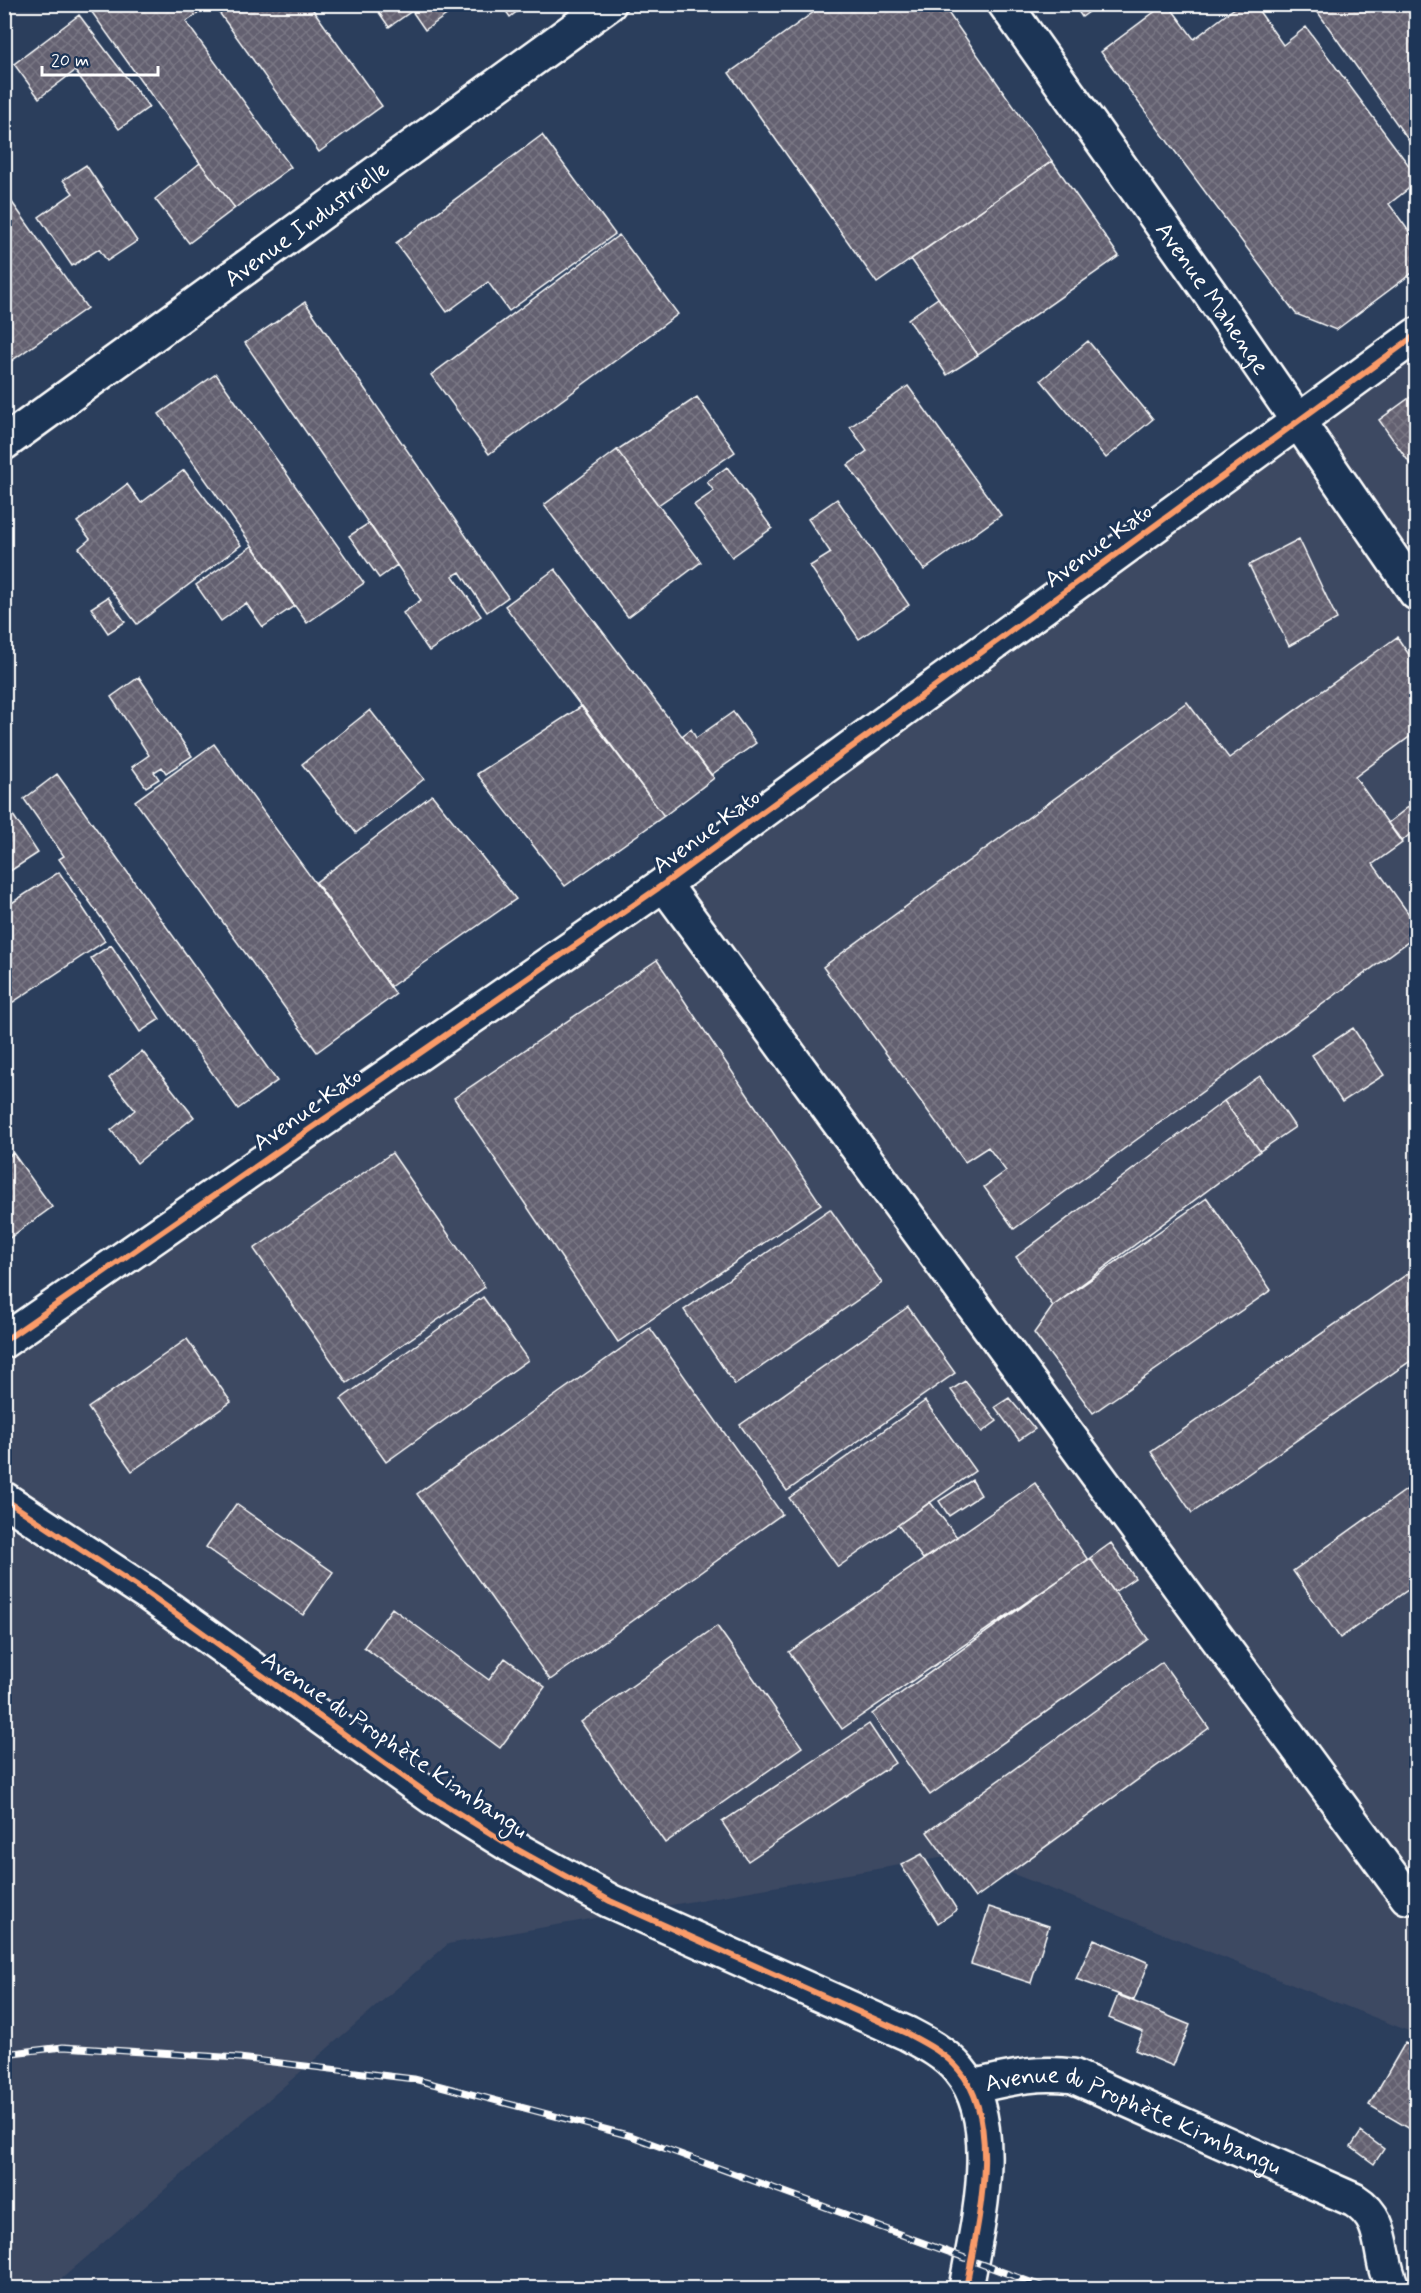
<svg xmlns="http://www.w3.org/2000/svg" width="1421" height="2293" viewBox="0 0 1421 2293" font-family="Mynerve,sans-serif">
<style>
.built{fill:#3c4862}
.building{fill:url(#building-cross-hatch);stroke:#fff;stroke-width:1.5}
.lines{fill:none;stroke-linecap:round;stroke-linejoin:round}
.street-casing{stroke:#fff;stroke-width:38}
.secondary-casing{stroke:#fff;stroke-width:38}
.street{stroke:#1d3557;stroke-width:33}
.secondary{stroke:#1d3557;stroke-width:33}
.rail-casing{stroke:#fff;stroke-width:7}
.rail{stroke:#1d3557;stroke-width:4.5;stroke-dasharray:14;stroke-linecap:butt}
.cycleway-casing{stroke:#1d3557;stroke-width:10}
.cycleway{stroke:#fa9b69;stroke-width:6}
.labels{text-anchor:middle;stroke-width:6;stroke-linejoin:round;paint-order:stroke}
.street-label{font-size:24px;fill:#fff;stroke:#1d3557}
</style>
<defs>
<pattern id="building-cross-hatch" width="8" height="8" patternUnits="userSpaceOnUse" patternTransform="scale(1.5)"><rect width="8" height="8" fill="#63606f"/><path d="M0 0l8 8M0 8l8-8" fill="none" stroke="#7a7885"/></pattern>
</defs>
<rect width="100%" height="100%" fill="#2b3e5c"/>
<filter id="ink" filterUnits="userSpaceOnUse"><feTurbulence type="fractalNoise" baseFrequency=".0167" numOctaves="2"/><feDisplacementMap in="SourceGraphic" scale="12" xChannelSelector="R" yChannelSelector="G"/><feConvolveMatrix kernelMatrix="1 2 1 2 8 2 1 2 1" color-interpolation-filters="sRGB"/></filter>
<g filter="url(#ink)">
<!-- built -->
<path class="built" d="M1416,355V2034L963,1854L448,1944L51,2288H5L4,1344Z"/>
<!-- building -->
<path class="building" d="M100,4H211L186,22L291,167L235,208L200,163L91,11Z
M213,4H309L382,106L319,152Z
M373,4H452L455,9L425,30L412,11L389,27Z
M501,4H527L510,17Z
M825,4H942L1052,161L877,283L729,73Z
M1073,4H1100L1082,17Z
M1165,4H1168L1194,39L1240,4H1254L1283,45L1306,27L1416,175V183L1389,204L1416,241V270L1336,330L1296,314L1101,52Z
M1312,4H1416V151Z
M79,15L149,107L119,129L75,71L39,98L14,64Z
M542,135L615,234L509,311L488,282L447,312L396,243Z
M1052,161L1119,256L978,355L911,259Z
M200,163L235,208L189,243L155,199Z
M86,165L137,241L107,261L99,249L72,266L39,217L73,193L63,180Z
M4,191L87,308L4,366Z
M619,235L678,314L489,454L431,375Z
M938,298L978,355L947,375L908,319Z
M305,302L508,597L487,612L460,572L453,576L481,616L429,651L403,613L421,600L245,343Z
M1088,341L1153,419L1106,458L1041,380Z
M216,374L364,583L307,623L159,414Z
M908,386L1001,515L924,570L848,465L867,451L850,427Z
M1416,393V472L1379,420Z
M697,397L735,452L658,505L617,450Z
M617,450L701,562L628,617L544,505Z
M727,467L772,528L732,557L694,505L714,491L707,482Z
M184,470L241,545L137,624L79,548L90,539L77,522L127,484L141,503Z
M837,499L909,605L859,639L810,566L831,553L808,519Z
M369,523L397,565L379,578L349,536Z
M1299,539L1337,619L1289,646L1249,565Z
M252,546L294,606L263,627L246,603L221,621L196,585Z
M555,569L714,778L664,816L505,606Z
M108,597L125,622L108,633L91,608Z
M1397,637L1416,665V732L1355,777L1402,843L1373,864L1416,924V936L1014,1229L984,1187L1006,1171L988,1147L965,1162L823,967L1187,702L1229,758Z
M139,677L192,756L166,773L162,767L154,772L159,779L146,787L132,767L149,755L111,697Z
M582,706L664,816L565,886L477,774Z
M370,710L424,779L356,833L302,764Z
M733,712L756,743L711,775L682,736L691,729L696,738Z
M214,744L396,994L317,1052L135,801Z
M57,774L277,1081L238,1109L59,859L64,856L24,799Z
M432,795L516,899L390,987L316,882Z
M1416,801V829L1402,841L1388,823Z
M9,809L38,853L4,875V812Z
M59,872L105,941L4,1008V908Z
M111,945L160,1019L140,1032L91,958Z
M657,960L821,1204L618,1342L454,1098Z
M1353,1028L1384,1075L1342,1102L1312,1055Z
M142,1051L194,1117L137,1163L111,1130L135,1110L109,1078Z
M1260,1076L1295,1127L1260,1151L1224,1101Z
M1224,1101L1260,1151L1053,1306L1016,1257Z
M13,1153L52,1207L4,1242V1160Z
M392,1153L485,1287L347,1383L254,1249Z
M1207,1198L1271,1290L1093,1413L1034,1333L1053,1306Z
M830,1209L882,1283L735,1385L684,1310Z
M1416,1268V1357L1192,1513L1151,1452Z
M483,1297L528,1360L386,1462L341,1399Z
M908,1307L955,1373L787,1491L740,1425Z
M650,1328L782,1514L550,1680L417,1494Z
M187,1339L231,1402L132,1471L88,1408Z
M965,1381L997,1421L982,1432L951,1390Z
M1009,1398L1035,1429L1019,1440L995,1407Z
M925,1401L975,1471L838,1567L789,1498Z
M972,1480L981,1495L949,1516L939,1501Z
M1035,1483L1088,1560L842,1729L789,1652Z
M1416,1483V1584L1340,1638L1293,1571Z
M930,1502L957,1537L923,1559L898,1525Z
M236,1504L333,1572L303,1615L206,1547Z
M1111,1543L1135,1578L1114,1592L1090,1558Z
M1090,1558L1148,1639L930,1795L872,1714Z
M392,1608L489,1680L505,1658L545,1687L500,1748L364,1647Z
M717,1626L802,1747L665,1843L581,1722Z
M1162,1662L1209,1728L975,1898L927,1832Z
M869,1724L895,1763L748,1861L722,1822Z
M922,1854L957,1910L938,1923L901,1865Z
M989,1907L1049,1926L1031,1983L971,1964Z
M1094,1939L1149,1963L1134,2000L1076,1979Z
M1118,1995L1190,2025L1173,2066L1135,2050L1143,2032L1109,2018Z
M1405,2043L1416,2049V2129L1415,2132L1369,2105Z
M1361,2132L1384,2149L1374,2164L1351,2147Z"/>
<g class="lines">
<!-- street casing -->
<g class="street-casing">
<g id="street">
<path id="s1" d="M1005,4L1210,293L1416,593"/>
<path id="s2" d="M4,443L609,4"/>
<path d="M664,884L1407,1897"/>
<path id="s3" d="M971,2087C1008,2079 1034,2071 1073,2076L1354,2200C1389,2222 1376,2255 1393,2288"/>
</g>
</g>
<!-- secondary casing -->
<g class="secondary-casing">
<path id="secondary" d="M4,1341L664,884L1416,335
M4,1499L147,1593L432,1797L516,1849L610,1901L906,2033C925,2043 945,2053 959,2070C1004,2122 977,2227 966,2288"/>
</g>
<!-- street -->
<use href="#street" class="street"/>
<!-- secondary -->
<use href="#secondary" class="secondary"/>
<!-- rail casing -->
<g class="rail-casing">
<path id="rail" d="M4,2054L63,2047L239,2058L414,2079L631,2136L1047,2288"/>
</g>
<!-- rail -->
<use href="#rail" class="rail"/>
<!-- cycleway casing -->
<g class="cycleway-casing">
<path id="cycleway" d="M4,1341L664,884L1416,335
M4,1499L147,1593L432,1797L516,1849L610,1901L906,2033C925,2043 945,2053 959,2070C1004,2122 977,2227 966,2288"/>
</g>
<!-- cycleway -->
<use href="#cycleway" class="cycleway"/>
</g>
</g>
<g class="labels">
<!-- street labels -->
<g class="street-label">
<text dy="8" stroke="none"><textPath href="#s2" startOffset="374">Avenue Industrielle</textPath></text>
<text dy="8" stroke="none"><textPath href="#s1" startOffset="360">Avenue Mahenge</textPath></text>
<text transform="translate(1098 545) rotate(-36)" y="8">Avenue Kato</text>
<text transform="translate(706 831) rotate(-36)" y="8">Avenue Kato</text>
<text transform="translate(307 1109) rotate(-35)" y="8">Avenue Kato</text>
<text transform="translate(395 1744) rotate(34)" y="8">Avenue du Prophète Kimbangu</text>
<text dy="8" stroke="none"><textPath href="#s3" startOffset="172">Avenue du Prophète Kimbangu</textPath></text>
</g>
</g>
<!-- margin -->
<rect width="1421" height="2293" fill="none" stroke="#1d3557" stroke-width="24"/>
<rect x="12" y="12" width="1397" height="2269" fill="none" stroke="#fff" stroke-width="2" filter="url(#ink)"/>
<!-- scale -->
<path d="M42 66v9h116v-9" fill="none" stroke="#ffffff" stroke-width="3"/>
<text x="51" y="66" font-size="18" fill="#ffffff" stroke="#1d3557" stroke-width="4.5" paint-order="stroke">20 m</text>
</svg>
